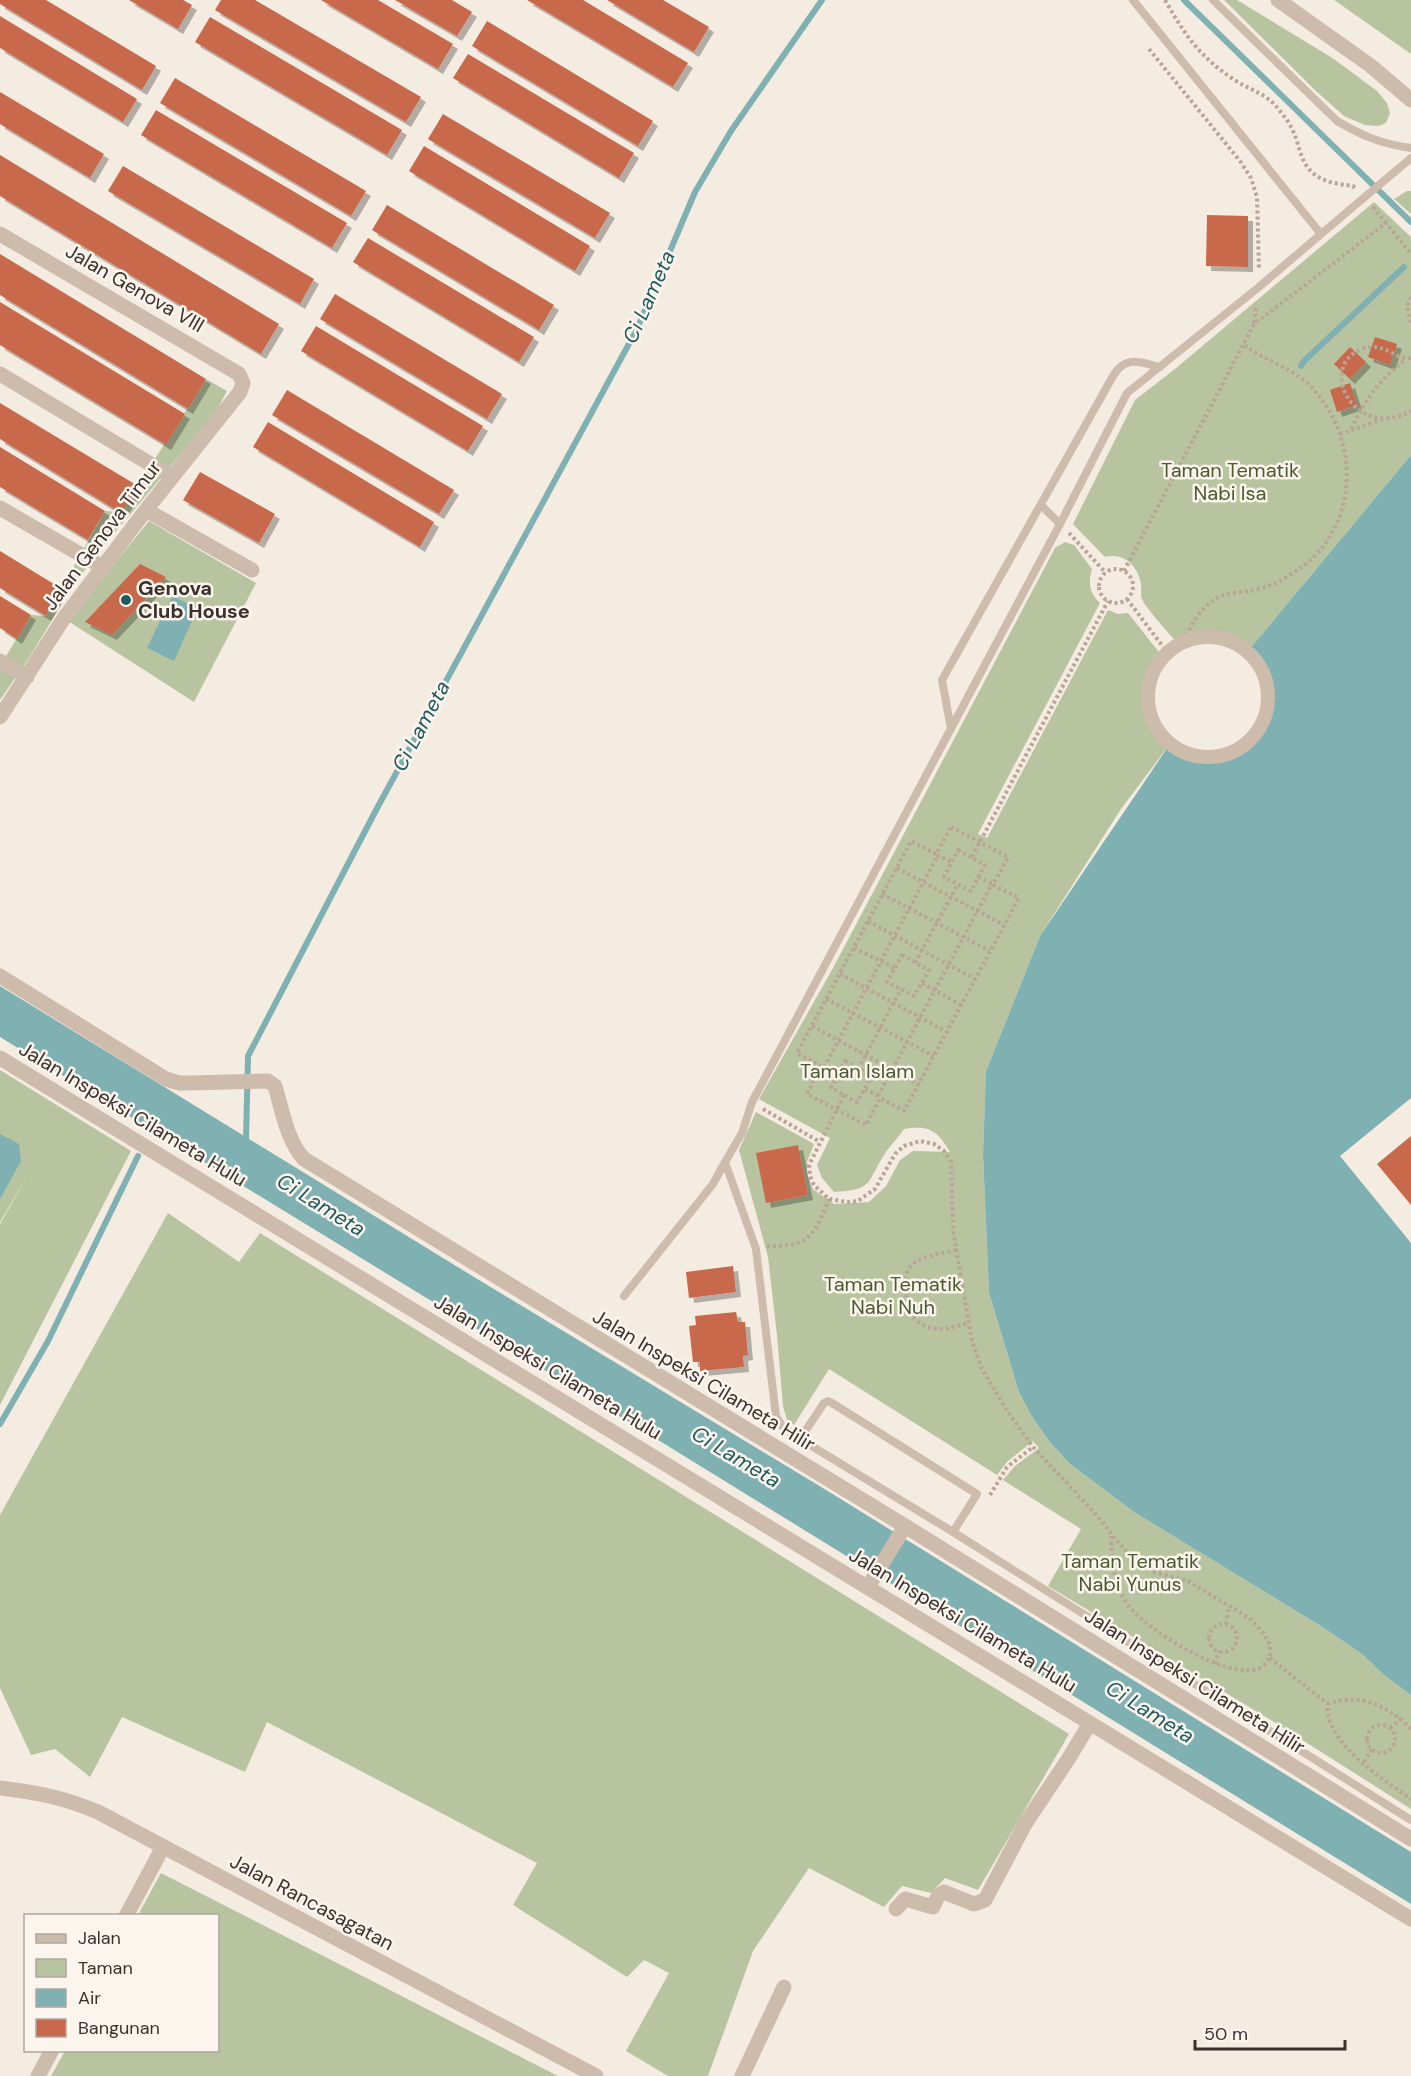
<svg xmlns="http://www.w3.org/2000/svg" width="1411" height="2076" viewBox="0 0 1411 2076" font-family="'DM Sans',sans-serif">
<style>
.green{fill:#b8c4a0}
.water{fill:#7fb0b2}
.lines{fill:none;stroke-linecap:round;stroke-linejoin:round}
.stream{stroke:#7fb0b2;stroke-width:6}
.building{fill:#c8694b;filter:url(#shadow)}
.path{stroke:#b9a596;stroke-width:4;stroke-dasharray:3 3;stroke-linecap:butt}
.service{stroke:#cdbbac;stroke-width:8}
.pedestrian{stroke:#cdbbac;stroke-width:14}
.minor{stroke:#cdbbac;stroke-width:15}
.tertiary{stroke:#cdbbac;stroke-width:15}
.poi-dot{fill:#1f5a5e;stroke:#fbf5ee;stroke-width:2}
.labels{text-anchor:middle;stroke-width:5;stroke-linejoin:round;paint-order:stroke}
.street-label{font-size:20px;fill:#3b302b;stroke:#fbf5ee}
.park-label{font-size:20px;fill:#4a5a2e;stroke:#fbf5ee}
.poi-label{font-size:20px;font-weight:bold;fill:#3b302b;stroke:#fbf5ee;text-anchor:start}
.water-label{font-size:21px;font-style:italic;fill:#1f5a5e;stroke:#fbf5ee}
</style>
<defs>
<filter id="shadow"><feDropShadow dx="5" dy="5" stdDeviation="0" flood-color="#0004"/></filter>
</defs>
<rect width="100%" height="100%" fill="#f4ebe1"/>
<!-- green -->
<path class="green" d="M1224,0H1237L1334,59L1377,91L1387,103L1390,113L1386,123L1379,126L1365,125L1344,116L1317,92Z
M1334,0H1411V54L1337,2Z
M1407,191H1411V214L1394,199Z
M1374,202L1411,237V455L1248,651C1223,636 1205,632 1178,644C1170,634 1146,609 1142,599C1140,595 1142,589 1141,585C1139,567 1124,552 1105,557L1073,524L1135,400L1175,369Z
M206,379L227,391L216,412L97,554L73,586L30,656L0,700V666L31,615L46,616L105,511L121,512Z
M149,521L256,583L194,702L68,621Z
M1065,542L1074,545L1092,569C1088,582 1089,593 1100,603L978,834L987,838L1108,610L1118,614L1128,613L1162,656C1139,683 1145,721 1170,744L1121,809L1040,936L986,1071L983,1154L989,1293L1019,1392L1031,1415L1049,1441L1070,1464L1134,1512L1324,1628L1362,1654L1384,1675L1411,1695V1809L1274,1722L1048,1586L1081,1529L1003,1480L1015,1466L1039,1448L1033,1441L1007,1462L997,1475L829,1369L794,1425L787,1420L783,1406L777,1335L768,1257L739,1150L756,1112L814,1144L807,1162V1174L813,1189L834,1204L869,1202L886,1186L900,1160L913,1151L950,1152C937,1130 929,1125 904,1129C899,1137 891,1144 886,1152C866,1181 876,1190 834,1192L822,1178L817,1165L830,1138L759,1099L833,968L1055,548Z
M0,1070L131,1151L0,1405V1224L28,1175L0,1222Z
M168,1213L239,1262L260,1233L1069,1734L978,1890L945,1878L931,1893L902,1886L884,1907L809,1868L753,1951L708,2076H668L626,2051L669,1973L644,1960L627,1977L513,1905L537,1863L267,1722L245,1772L122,1717L90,1777L55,1749L31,1755L0,1688V1515Z
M161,1873L558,2076H51L65,2051L218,2050V1916L138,1915Z"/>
<!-- water -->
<path class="water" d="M1411,455V1098L1340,1156L1411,1243V1695L1384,1675L1362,1654L1324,1628L1134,1512L1070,1464L1049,1441L1031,1415L1019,1392L989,1293L983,1154L986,1071L1040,936L1170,744C1204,767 1253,756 1265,715C1268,704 1270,693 1267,682C1263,670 1256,661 1248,651Z
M172,596L198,608L174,661L147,648Z
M0,986L474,1277L831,1493L1411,1852V1904L603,1406L0,1037Z
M0,1134L19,1144L21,1161L0,1199Z"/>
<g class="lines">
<!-- stream -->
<path class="stream" d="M1184,0L1411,222
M1301,366L1304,361L1404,267
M249,1144L246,1140L248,1056L375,812L637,329L695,192L731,131L822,0
M0,1424L48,1341L138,1156"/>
</g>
<!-- building -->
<path class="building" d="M0,0H46L156,66L142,90L0,4Z
M129,0H183L192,5L178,29Z
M221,0H255L421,97L406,122L215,10Z
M321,0H378L453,44L438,69Z
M395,0H452L472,12L457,36Z
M527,0H583L688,63L673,87Z
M607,0H663L709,27L694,52Z
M0,16L137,99L123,122L0,48Z
M210,17L402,130L387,155L195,42Z
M487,21L653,121L638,146L472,46Z
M468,54L634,153L619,178L453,78Z
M175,78L366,191L351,216L160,103Z
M0,92L104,154L90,178L0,124Z
M156,110L347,223L332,248L141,135Z
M443,114L610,213L595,238L428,139Z
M424,146L590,246L575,271L409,171Z
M0,155L279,324L261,354L0,196Z
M123,166L314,279L300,304L108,191Z
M387,205L554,305L539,330L372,230Z
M1207,215L1248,216V267L1206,266Z
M368,238L534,337L519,362L353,262Z
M0,254L206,379L188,409L0,295Z
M335,294L502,394L487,419L320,319Z
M0,302L185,414L166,445L0,345Z
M316,326L483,426L468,451L301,351Z
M1375,337L1397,344L1390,365L1368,357Z
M1350,347L1366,362L1350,379L1334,364Z
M1350,383L1357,405L1337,412L1330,390Z
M287,390L454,490L439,514L272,415Z
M0,403L138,486L121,513L0,439Z
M268,422L434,522L420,547L253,447Z
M0,447L105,511L88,540L0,487Z
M200,472L275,514L259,543L183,500Z
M0,551L62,589L46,616L0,588Z
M140,564L166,577L112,635L85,622Z
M0,596L31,615L17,639L0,628Z
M1411,1136V1205L1377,1164Z
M798,1145L808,1195L766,1203L756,1153Z
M733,1266L736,1292L689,1298L686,1272Z
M736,1312L738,1322H745L748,1355L743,1356L744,1367L700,1371V1362H693L689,1326L696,1325L695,1316Z"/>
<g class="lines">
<!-- path -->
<path class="path" d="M1165,0C1185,35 1199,56 1233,79C1249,90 1267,93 1279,110C1284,116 1289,122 1292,129C1300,144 1299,162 1314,174C1325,183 1340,184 1353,186L1356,189
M1149,49L1240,161L1251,178L1257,197L1259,270
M1373,207L1386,223
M1411,297L1407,306L1411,323
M1254,323L1256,307
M1411,358C1394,360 1385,341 1362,349C1315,367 1356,442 1411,411
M1351,429C1365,399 1380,380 1406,359
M1340,434L1380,420
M1069,533L1105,572
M1099 586a17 17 0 1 1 34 0a17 17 0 1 1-34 0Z
M1124,571L1254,324L1386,223L1411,254
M1127,599L1167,652
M1184,641C1194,618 1207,596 1234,593C1249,591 1265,589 1278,582C1294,573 1310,563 1322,548C1359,501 1353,432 1313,389C1294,368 1266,361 1244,345
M951,827L1008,857L993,885L1019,898L904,1111L880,1098L866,1125L807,1094L821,1066L797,1053L911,841L936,854Z
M958,850L985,865L971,891L944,877Z
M937,855L951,862
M972,857L1108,601
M897,868L1004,925
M978,877L993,884
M882,894L990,951
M868,921L975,979
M854,948L895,968
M902,955L929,970L914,996L887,982Z
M915,963L958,884
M840,974L947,1032
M922,983L961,1005
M826,999L934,1056
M812,1026L919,1084
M845,1061L872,1076L857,1102L831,1088Z
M822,1067L837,1075
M824,1067L938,855
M858,1069L901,989
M865,1089L880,1097
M844,1095L809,1165L810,1176L814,1185L829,1199L848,1202L858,1201L875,1189L895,1154L904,1146L920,1141L934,1144L944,1151L951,1162L953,1230L972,1341L982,1369L1006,1409L1033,1447L1092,1510L1130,1556L1154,1572L1188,1581L1249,1618L1262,1631L1270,1645V1658C1267,1661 1264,1666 1260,1668C1229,1682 1147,1630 1128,1605C1113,1585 1112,1559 1111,1535
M878,1096L992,884
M763,1109L820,1142
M767,1247C778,1245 791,1246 800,1242C816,1236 823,1213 829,1199
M956,1250C943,1253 922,1256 912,1265C900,1275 906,1303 912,1315C915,1321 924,1326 931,1328C944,1331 956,1326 968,1323
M990,1495L1007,1467L1033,1447
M1226,1624L1229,1607
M1209 1638a14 14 0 1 1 28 0a14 14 0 1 1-28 0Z
M1270,1658L1328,1704
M1215,1664L1219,1651
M1367 1739a14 14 0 1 1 28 0a14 14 0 1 1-28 0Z
M1390,1728L1401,1719
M1411,1729C1388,1706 1361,1692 1328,1704C1323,1742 1383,1779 1411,1799
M1364,1762L1372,1749"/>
<!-- service -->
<path class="service" d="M1133,0L1321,234L1259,287L1127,393L1060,524L752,1102L742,1133L725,1162L756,1249L776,1416L782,1426L800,1439L953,1532L1411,1820
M1213,0L1337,121C1363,136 1381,144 1411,148
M1321,234L1411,158
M1041,505L1060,524
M951,729L942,680L1113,376C1126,355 1139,362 1160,367
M624,1296L713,1184L725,1162
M800,1439L824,1403L828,1401L832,1403L977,1494L953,1532"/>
<!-- pedestrian -->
<path class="pedestrian" d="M1148 697a60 60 0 1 1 120 0a60 60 0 1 1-120 0Z"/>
<!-- minor -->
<path class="minor" d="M0,234L239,374L243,383L240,392L146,510L64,618L0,717
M0,374L172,477
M0,508L104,568
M146,510L252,570
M0,661L27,677
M0,976L166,1079L179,1083H191L268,1081L275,1086C282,1110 287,1141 304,1159L905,1526L1411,1839
M0,1058L1411,1919
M868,1587L905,1526
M0,1788C39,1793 62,1797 98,1812L596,2076
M896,1909L905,1899L933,1907L938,1896L944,1892L974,1904L985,1900L1025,1824L1069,1758L1090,1723
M126,1916L163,1847
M38,2076L52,2050
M742,2076L784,1987"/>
<!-- tertiary -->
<path class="tertiary" d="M1278,0L1371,66L1411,100"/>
</g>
<!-- markers -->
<circle class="poi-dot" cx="126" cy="600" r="6"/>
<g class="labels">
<!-- street labels -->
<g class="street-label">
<text transform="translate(135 288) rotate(30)" y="7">Jalan Genova VIII</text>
<text transform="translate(102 535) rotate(-53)" y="7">Jalan Genova Timur</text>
<text transform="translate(133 1114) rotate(31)" y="7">Jalan Inspeksi Cilameta Hulu</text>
<text transform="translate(548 1367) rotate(31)" y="7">Jalan Inspeksi Cilameta Hulu</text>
<text transform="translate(704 1380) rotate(31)" y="7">Jalan Inspeksi Cilameta Hilir</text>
<text transform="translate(963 1620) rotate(31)" y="7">Jalan Inspeksi Cilameta Hulu</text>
<text transform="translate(1195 1681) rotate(32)" y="7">Jalan Inspeksi Cilameta Hilir</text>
<text transform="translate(312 1902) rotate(28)" y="7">Jalan Rancasagatan</text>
</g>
<!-- park labels -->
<g class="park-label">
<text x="1230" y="477">Taman Tematik<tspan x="1230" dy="23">Nabi Isa</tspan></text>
<text x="857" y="1078">Taman Islam</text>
<text x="893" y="1291">Taman Tematik<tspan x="893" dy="23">Nabi Nuh</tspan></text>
<text x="1130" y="1568">Taman Tematik<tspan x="1130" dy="23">Nabi Yunus</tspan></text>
</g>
<!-- poi labels -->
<g class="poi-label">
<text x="138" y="595">Genova<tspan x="138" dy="23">Club House</tspan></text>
</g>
<!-- water labels -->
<g class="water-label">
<text transform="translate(649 297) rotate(-66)" y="7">Ci Lameta</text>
<text transform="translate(421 726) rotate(-62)" y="7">Ci Lameta</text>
<text transform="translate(321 1205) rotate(32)" y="7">Ci Lameta</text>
<text transform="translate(736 1457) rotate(31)" y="7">Ci Lameta</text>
<text transform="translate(1150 1712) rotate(32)" y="7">Ci Lameta</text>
</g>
</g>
<!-- legend -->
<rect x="24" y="1914" width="195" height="138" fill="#fbf5ee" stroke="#aea6a0" stroke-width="1.5"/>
<rect x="36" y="1934" width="30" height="9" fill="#cdbbac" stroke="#aea6a0" stroke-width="1.5"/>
<text x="78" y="1944" font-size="18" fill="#3b302b">Jalan</text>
<rect x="36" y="1959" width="30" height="18" fill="#b8c4a0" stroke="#aea6a0" stroke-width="1.5"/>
<text x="78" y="1974" font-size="18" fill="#3b302b">Taman</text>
<rect x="36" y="1989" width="30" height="18" fill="#7fb0b2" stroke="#aea6a0" stroke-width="1.5"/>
<text x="78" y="2004" font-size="18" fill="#3b302b">Air</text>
<rect x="36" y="2019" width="30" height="18" fill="#c8694b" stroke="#aea6a0" stroke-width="1.5"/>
<text x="78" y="2034" font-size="18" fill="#3b302b">Bangunan</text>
<!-- scale -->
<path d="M1195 2040v9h150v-9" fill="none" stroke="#3b302b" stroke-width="3"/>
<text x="1204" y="2040" font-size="18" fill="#3b302b" stroke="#fbf5ee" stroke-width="4.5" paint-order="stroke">50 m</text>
</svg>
